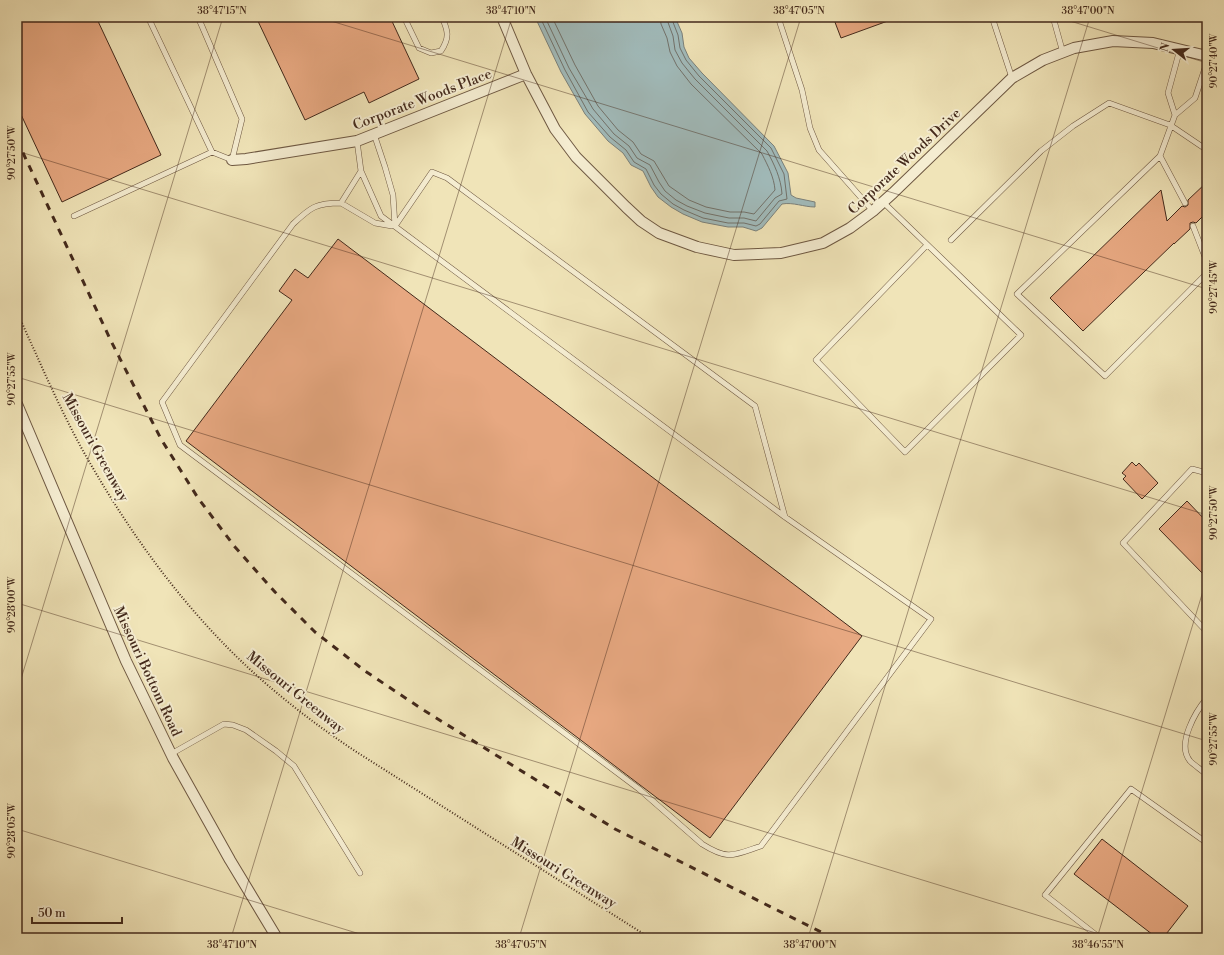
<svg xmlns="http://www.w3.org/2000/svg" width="1224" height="955" viewBox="0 0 1224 955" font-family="'Libre Bodoni',serif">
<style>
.water{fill:#a1bbbb;stroke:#7b817b}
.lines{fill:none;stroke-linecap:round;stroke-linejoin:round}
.shore{stroke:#72726b;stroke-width:1}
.building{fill:#e7a881;stroke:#43291b}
.lane-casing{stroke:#6e5842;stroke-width:6}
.street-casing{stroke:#6e5842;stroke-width:12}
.path{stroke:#43291b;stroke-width:2;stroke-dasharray:1 2;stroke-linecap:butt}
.lane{stroke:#f5edd1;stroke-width:5}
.street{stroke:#f5edd1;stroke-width:10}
.rail{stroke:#43291b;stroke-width:3;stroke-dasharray:7 7;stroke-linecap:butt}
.ticks{fill:none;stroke:#43291b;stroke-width:1;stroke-opacity:0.45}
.labels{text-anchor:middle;stroke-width:4;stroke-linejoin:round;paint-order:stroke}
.street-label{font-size:14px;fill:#43291b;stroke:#f5edd1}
.neatline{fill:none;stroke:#43291b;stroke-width:1.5}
.ticks-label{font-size:10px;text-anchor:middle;fill:#43291b}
</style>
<rect width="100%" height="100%" fill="#f0e4b8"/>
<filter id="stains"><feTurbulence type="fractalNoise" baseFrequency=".005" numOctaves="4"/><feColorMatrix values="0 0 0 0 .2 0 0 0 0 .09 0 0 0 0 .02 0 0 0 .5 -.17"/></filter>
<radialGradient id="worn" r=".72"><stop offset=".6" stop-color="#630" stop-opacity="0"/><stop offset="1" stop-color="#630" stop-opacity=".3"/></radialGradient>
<!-- water -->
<path class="water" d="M535,17H675L682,33L684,47L689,58L702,73L774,146L788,173L791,195L796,198L815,202V207C804,207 793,202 782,204L762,228L756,231L743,227H728L702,222L683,214L671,207L658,197L651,187L643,171L631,165L623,153L608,141L585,114L561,72Z"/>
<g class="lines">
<!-- shore -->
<path class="shore" d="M540,17L565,70L588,112L610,137L626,150L634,162L646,169L654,185L661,194L673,204L684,210L703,218L728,223H744L756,226L760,224L779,201L787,199L784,174L771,148L699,76L686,60L680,48L678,35L671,17
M545,17L569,68L593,109L614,134L629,146L637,158L650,165L659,182L665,191L676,200L687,206L705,213L729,218H744L756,221L775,198L782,194C781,178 774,164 767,151L695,79L682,63L675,50L673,36L666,17
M552,17L575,65L598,106L618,130L633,142L641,154L654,161L669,186L689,200L706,207L730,212H744L754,214L775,190C774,177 768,166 762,154L691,84L677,66L670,52L667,38L661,24L660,17"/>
</g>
<!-- building -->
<path class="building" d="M17,17H96L161,155L62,202L17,106Z
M256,17H390L419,79L369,103L364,92L305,120Z
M833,17H896V18L841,38Z
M1207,182V212L1196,223L1193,222L1190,223V229L1174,244V243L1083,331L1050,298L1161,190L1167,221L1182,206L1185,207L1188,205V200Z
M338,239L862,636L710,838L186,441L292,300L279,291L295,269L308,278Z
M1132,462L1136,466L1139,463L1158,483L1142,499L1123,479L1126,476L1122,473Z
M1187,501L1207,522V578L1159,529Z
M1102,839L1188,906L1163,938H1157L1074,874Z"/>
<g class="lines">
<!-- lane casing -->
<g class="lane-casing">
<path id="lane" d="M148,17L212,152
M404,17L419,48L431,53L441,51C450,37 448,31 442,17
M778,17L802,90L810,128L819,150L873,211
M992,17L1012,78
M1053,17L1063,53
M1175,115L1168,93L1180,49
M374,134L385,167L393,195L395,226
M357,141L361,171L381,216L785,517L931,619L761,846C734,855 729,861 702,844L639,789L180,445L162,402L293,224C311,207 316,203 341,203L361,171
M1160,156L1017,294L1105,376L1207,273
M883,202C929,246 975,291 1021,335L905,452L816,360L927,245
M341,203L375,223L392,226
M1185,203L1160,156L1175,115L1195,98L1207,62
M74,216L212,152L232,160L242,119L198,17
M395,226L432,172L447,178L755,406L785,517
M1193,226L1207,262
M951,240L1041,151L1073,126L1109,103L1170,125L1207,150
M1207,473L1192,469L1123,543L1207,632
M1207,698C1196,711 1176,744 1190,761C1195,766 1202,770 1207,775
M171,754L224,724L233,725L246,730L276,751L294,766L360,873
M1100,938L1045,895L1131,789L1207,843"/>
</g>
<!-- street casing -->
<g class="street-casing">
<path id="street" d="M502,17L526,74L555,129L576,157L626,207L641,221L659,233L697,247L734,255L781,253L823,243L850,228L873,211L893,193L1012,78L1043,60L1074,48L1113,41L1153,43L1207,56
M232,160L246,159L357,141L526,74
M17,404L126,661L173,758L230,860L277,938"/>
</g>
<!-- path -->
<path class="path" d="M17,312C38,358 58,405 82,449C133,540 196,626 277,693C302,714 328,733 355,751L650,938"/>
<!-- lane -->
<use href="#lane" class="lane"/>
<!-- street -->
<use href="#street" class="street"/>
<!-- rail -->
<path class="rail" d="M17,140L111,341L161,439L198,498L235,547L275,592L315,632L365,671L425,711L615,829L833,938"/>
</g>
<!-- ticks -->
<path class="ticks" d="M318,17L1207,289M1057,17L1207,63M17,151L1207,515M17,377L1207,741M17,603L1112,938M17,692L223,17M17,829L373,938M231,938L512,17M519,938L801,17M808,938L1090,17M1097,938L1207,578"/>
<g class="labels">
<!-- street labels -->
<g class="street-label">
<text transform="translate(422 99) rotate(-21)" y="5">Corporate Woods Place</text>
<text transform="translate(904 161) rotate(-43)" y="5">Corporate Woods Drive</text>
<text transform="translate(96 447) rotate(61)" y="5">Missouri Greenway</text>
<text transform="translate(148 671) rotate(65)" y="5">Missouri Bottom Road</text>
<text transform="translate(296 692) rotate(39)" y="5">Missouri Greenway</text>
<text transform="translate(564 872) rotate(32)" y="5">Missouri Greenway</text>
</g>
</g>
<!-- margin -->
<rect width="1224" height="955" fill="none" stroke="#f0e4b8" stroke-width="44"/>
<!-- north arrow -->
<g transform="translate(1174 50) rotate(287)" stroke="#f5edd1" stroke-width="3" paint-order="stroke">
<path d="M0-3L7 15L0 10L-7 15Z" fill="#43291b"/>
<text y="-6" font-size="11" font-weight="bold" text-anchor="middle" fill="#43291b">N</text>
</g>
<!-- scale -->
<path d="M32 917v6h90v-6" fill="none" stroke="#43291b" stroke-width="2"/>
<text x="38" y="917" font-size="12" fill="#43291b" stroke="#f5edd1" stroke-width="3" paint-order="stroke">50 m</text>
<rect x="22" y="22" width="1180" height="911" class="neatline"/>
<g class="ticks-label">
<text x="222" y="14">38°47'15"N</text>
<text x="511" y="14">38°47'10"N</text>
<text x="799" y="14">38°47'05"N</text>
<text x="1088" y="14">38°47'00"N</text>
<text transform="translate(1213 61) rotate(-90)" y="4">90°27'40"W</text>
<text transform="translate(11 153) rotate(-90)" y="4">90°27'50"W</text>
<text transform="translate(1213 287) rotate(-90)" y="4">90°27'45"W</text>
<text transform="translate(11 379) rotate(-90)" y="4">90°27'55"W</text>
<text transform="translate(1213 513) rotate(-90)" y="4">90°27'50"W</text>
<text transform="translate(11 605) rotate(-90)" y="4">90°28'00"W</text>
<text transform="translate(1213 739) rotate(-90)" y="4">90°27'55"W</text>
<text transform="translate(11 831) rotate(-90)" y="4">90°28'05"W</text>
<text x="232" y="948">38°47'10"N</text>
<text x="521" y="948">38°47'05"N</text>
<text x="810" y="948">38°47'00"N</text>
<text x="1098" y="948">38°46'55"N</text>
</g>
<rect width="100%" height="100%" filter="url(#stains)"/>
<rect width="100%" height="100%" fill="url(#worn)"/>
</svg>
